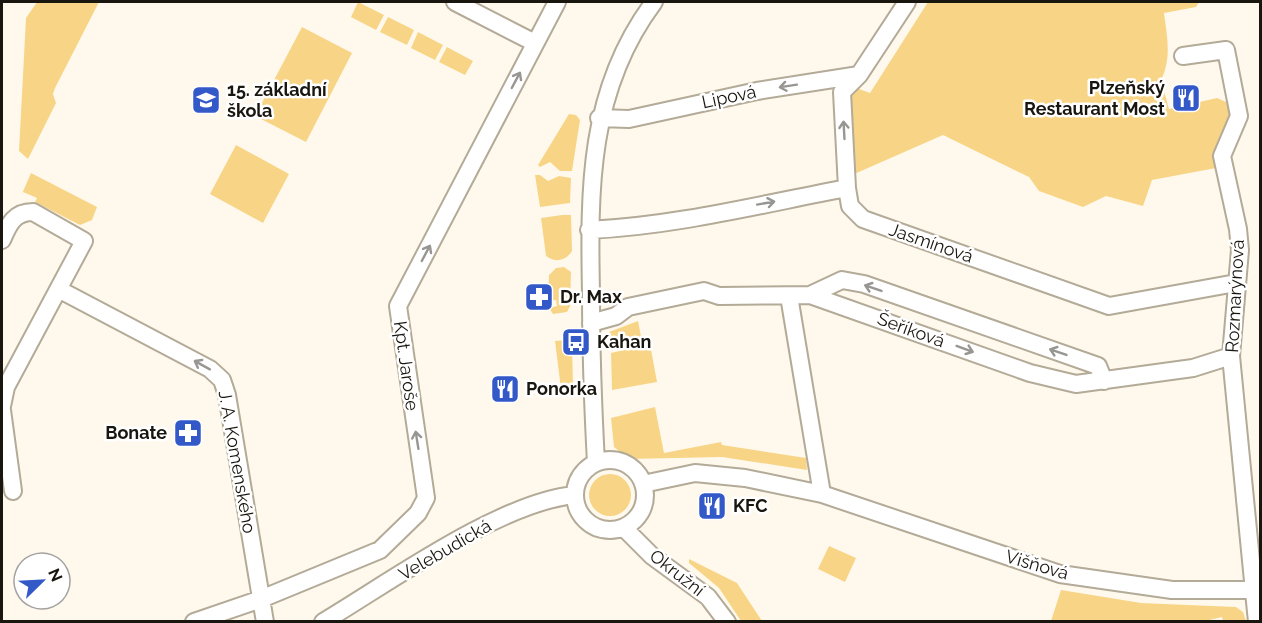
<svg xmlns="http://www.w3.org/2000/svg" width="1262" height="623" viewBox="0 0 1262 623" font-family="Raleway,sans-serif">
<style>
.green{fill:#f8d586}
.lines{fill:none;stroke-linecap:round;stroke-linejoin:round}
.minor-casing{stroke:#b3aa97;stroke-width:20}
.minor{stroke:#fff;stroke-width:16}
.oneway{stroke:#989693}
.labels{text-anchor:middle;stroke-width:5;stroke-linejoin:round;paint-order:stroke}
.poi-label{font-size:18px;font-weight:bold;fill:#19160f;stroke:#fff;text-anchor:start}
.street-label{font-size:18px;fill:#19160f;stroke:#fff}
</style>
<rect width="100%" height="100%" fill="#fff9ed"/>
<!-- green -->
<path class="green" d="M37,2H99L55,88L53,94L56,103L28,159L19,151L26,18Z
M358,2L384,15L376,30L351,17Z
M928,2H1199L1196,7L1164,13C1167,36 1172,58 1161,80L1169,109L1217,98L1233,105L1232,124L1216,168L1152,180L1143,206L1106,196L1083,207L1039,191L1029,177L943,135L852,175L847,96L854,87L870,93Z
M388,17L414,30L407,45L380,32Z
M302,27L352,53L306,142L255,116Z
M418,32L443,45L435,60L411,48Z
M447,47L473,61L465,75L439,62Z
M569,114L576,115L580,120L572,171H560L550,162L540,167L538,165Z
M236,145L289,174L263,223L210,194Z
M31,173L97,207L92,220L80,225L35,202L37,198L23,192L21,196Z
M535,175H540L548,181L559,176L571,178L570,203L540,207Z
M562,215H571L572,251C566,261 555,263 546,256L541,218Z
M564,267L571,272L570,306L567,312L553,314L549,308L557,306L556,300L548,301L549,275L556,268Z
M638,321L642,341L613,347L609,345V332Z
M567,340L572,343L573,388L561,389L555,341Z
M650,344L657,382L612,390L611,353Z
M655,407L664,453L721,442L722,445L806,458L807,470L722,457L629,459L614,447L611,418Z
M589 495a21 21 0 1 1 42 0a21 21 0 1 1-42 0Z
M829,546L856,558L845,582L818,569Z
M689,559L737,583L762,621H741L719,588L689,563Z
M1061,590L1141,603L1236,607L1243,612L1246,621H1223L1222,617L1201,622L1051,621Z"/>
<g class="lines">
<!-- minor casing -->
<g class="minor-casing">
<path id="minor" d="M455,2L535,43
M907,2L859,75L842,92L847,188L850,206L863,219L1109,306L1236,283
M1183,56L1226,50L1239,116L1222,156L1238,229L1240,250L1231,356L1257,622
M599,118L629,119L757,91L859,75
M589,230C676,226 762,204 847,188
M2,240C9,224 14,212 33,212L84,241L6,387L2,406
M60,290L210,369L222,380L227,395L265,622
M810,295L842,280L864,284L1098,366L1104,381
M789,296L822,494
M591,323L616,316L628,307L704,291L719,296L810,295L1030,373L1076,384L1193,368L1231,356
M2,410L13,491
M575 495a35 35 0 1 1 70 0a35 35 0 1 1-70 0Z
M596,463C593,407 591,350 591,294C589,189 588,90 654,2
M643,484L695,473L745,478L822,494L1060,574L1172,590H1260
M624,528L652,556L708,597L727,622
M194,622L261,599L380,550L418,513L426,498L398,306L557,2
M323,622C390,582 499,503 574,495"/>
</g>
<!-- minor -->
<use href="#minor" class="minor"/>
</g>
<!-- one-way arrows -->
<defs><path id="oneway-shaft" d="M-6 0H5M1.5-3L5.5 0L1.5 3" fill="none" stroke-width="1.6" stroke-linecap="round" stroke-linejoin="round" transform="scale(1.5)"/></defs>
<g class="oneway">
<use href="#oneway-shaft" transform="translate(516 80) rotate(-62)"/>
<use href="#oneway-shaft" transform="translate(788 86) rotate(171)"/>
<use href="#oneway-shaft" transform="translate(844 130) rotate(-93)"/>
<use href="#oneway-shaft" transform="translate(766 203) rotate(-10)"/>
<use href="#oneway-shaft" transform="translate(426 253) rotate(-62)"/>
<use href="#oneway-shaft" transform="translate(873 288) rotate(-161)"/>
<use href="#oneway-shaft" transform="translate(965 349) rotate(20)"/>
<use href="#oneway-shaft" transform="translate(1058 352) rotate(-161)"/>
<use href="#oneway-shaft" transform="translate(202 365) rotate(-151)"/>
<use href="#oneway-shaft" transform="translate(417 440) rotate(-99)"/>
</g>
<!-- icons -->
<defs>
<g id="restaurant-square" transform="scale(1.5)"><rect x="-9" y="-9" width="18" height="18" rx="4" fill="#3358c8" stroke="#fff"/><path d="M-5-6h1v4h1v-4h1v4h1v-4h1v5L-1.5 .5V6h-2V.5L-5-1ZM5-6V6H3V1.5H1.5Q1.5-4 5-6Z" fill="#fff"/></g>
<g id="school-square" transform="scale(1.5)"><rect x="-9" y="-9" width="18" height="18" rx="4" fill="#3358c8" stroke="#fff"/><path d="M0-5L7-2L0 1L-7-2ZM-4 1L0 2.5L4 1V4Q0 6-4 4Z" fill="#fff"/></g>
<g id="pharmacy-square" transform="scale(1.5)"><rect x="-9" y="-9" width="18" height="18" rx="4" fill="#3358c8" stroke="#fff"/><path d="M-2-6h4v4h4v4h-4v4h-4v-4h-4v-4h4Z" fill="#fff"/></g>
<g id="bus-square" transform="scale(1.5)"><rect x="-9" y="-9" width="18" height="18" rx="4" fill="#3358c8" stroke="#fff"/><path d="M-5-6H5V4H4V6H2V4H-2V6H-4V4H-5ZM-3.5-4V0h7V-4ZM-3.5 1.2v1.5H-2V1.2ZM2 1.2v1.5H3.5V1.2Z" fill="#fff"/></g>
</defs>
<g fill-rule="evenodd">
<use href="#restaurant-square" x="1186" y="98"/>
<use href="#school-square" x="206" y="100"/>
<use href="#pharmacy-square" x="539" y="297"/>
<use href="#bus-square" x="576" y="342"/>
<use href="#restaurant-square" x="505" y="389"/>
<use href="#pharmacy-square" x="188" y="433"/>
<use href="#restaurant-square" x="712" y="506"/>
</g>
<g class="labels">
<!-- poi labels -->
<g class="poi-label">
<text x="1165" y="94" text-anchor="end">Plzeňský<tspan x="1165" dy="21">Restaurant Most</tspan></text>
<text x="227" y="96">15. základní<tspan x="227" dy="21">škola</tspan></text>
<text x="560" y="303">Dr. Max</text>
<text x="597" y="348">Kahan</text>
<text x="526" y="395">Ponorka</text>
<text x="167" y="439" text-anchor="end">Bonate</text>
<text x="733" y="512">KFC</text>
</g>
<!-- street labels -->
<g class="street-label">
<text transform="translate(729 97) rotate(-12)" y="6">Lipová</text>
<text transform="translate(931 243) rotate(19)" y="6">Jasmínová</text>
<text transform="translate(1235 296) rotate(-87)" y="6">Rozmarýnová</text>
<text transform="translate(911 330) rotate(20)" y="6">Šeříková</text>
<text transform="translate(406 366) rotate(82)" y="6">Kpt. Jaroše</text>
<text transform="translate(237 462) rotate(80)" y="6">J. A. Komenského</text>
<text transform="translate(445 550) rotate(-30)" y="6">Velebudická</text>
<text transform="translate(1037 565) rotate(16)" y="6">Višňová</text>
<text transform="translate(677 573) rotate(38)" y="6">Okružní</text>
</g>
</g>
<!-- border -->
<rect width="1262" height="623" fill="none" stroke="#19160f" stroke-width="6"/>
<!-- north arrow -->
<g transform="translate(42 581) rotate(66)"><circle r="28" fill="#ffffff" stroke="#a3a29f" stroke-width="1.5"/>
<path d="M0-4.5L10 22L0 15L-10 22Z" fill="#3358c8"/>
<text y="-9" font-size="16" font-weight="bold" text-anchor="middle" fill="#19160f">N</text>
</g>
</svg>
